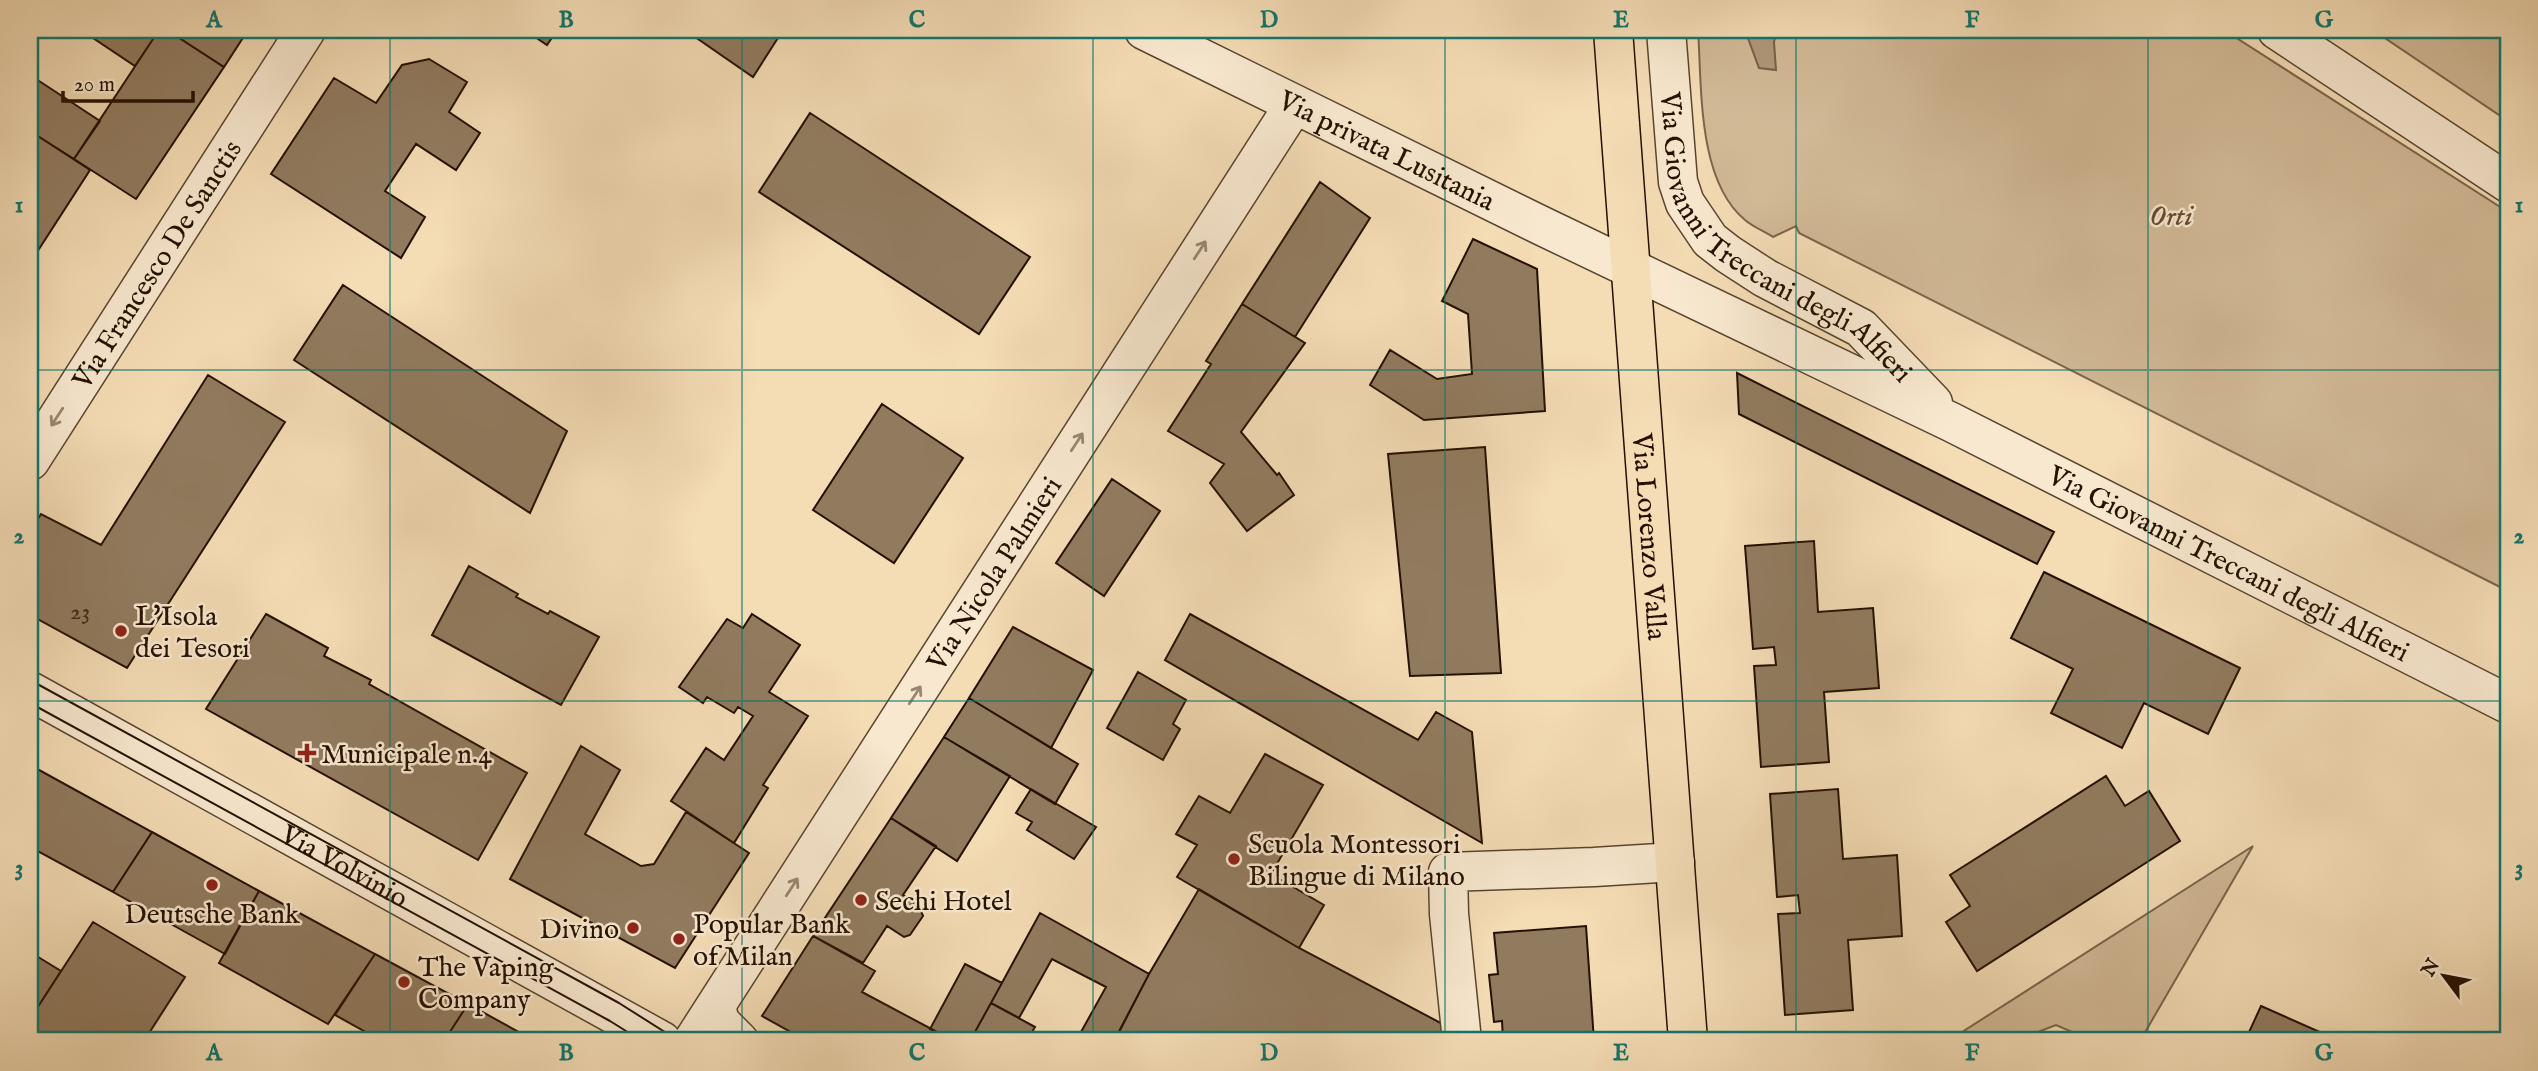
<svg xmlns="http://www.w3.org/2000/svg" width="2538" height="1071" viewBox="0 0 2538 1071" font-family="'IM FELL English',serif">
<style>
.green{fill:#d1b996;stroke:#7b654c;stroke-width:2}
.water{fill:#ae9778;stroke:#776148;stroke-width:2}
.building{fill:#917b5f;stroke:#251101;stroke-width:2}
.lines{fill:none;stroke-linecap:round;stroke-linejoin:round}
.minor-casing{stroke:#59442e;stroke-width:41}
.major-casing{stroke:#251101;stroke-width:41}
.minor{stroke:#f8e8cf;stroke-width:38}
.major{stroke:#f4dcb5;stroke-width:38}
.tram{stroke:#251101;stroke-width:2}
.oneway{stroke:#998772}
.grid{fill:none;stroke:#0f766e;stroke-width:2;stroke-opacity:0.55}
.poi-dot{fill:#8f2418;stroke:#f8e8cf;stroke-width:2.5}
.labels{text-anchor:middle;stroke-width:5;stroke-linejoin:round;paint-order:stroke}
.number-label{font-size:24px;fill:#402c18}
.street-label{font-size:28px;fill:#251101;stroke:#f8e8cf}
.park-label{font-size:28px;font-style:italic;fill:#614c35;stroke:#f8e8cf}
.poi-label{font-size:28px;fill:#251101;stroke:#f8e8cf;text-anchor:start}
.neatline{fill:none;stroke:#0f766e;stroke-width:2.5}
.grid-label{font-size:23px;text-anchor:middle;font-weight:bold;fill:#0f766e}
</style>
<rect width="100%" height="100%" fill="#f4dcb5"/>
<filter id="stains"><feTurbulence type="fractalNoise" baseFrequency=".00286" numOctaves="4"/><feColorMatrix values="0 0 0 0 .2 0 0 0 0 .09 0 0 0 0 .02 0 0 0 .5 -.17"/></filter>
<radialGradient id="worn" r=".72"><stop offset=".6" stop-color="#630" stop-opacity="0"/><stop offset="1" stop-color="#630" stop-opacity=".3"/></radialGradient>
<!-- green -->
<path class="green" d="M1698,30H2224L2508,212V591L1799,233L1796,226L1773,237C1764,231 1753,227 1745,220C1697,180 1702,87 1698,30Z
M2373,30H2508V121Z
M2253,846L2140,1041H2093L2056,1025L2014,1041H1948Z"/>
<!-- water -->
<path class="water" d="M1745,30H1777L1774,42L1776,70L1759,68Z"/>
<!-- building -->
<path class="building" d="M81,30H159L135,66Z
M159,30H167L224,67L136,199L74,159Z
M167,30H248L224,67Z
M525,30H557L547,45Z
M685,30H783L753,77Z
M429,59L467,82L449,112L480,133L456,170L416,144L385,191L425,217L401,258L271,174L334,78L376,103L402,65Z
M30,75L100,121L74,159L30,131Z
M810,113L1030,257L979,334L759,192Z
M30,131L90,170L30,263Z
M1320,182L1370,218L1295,337L1242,304Z
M1473,239L1537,269L1545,411L1424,420L1370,385L1390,350L1437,379L1472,374L1468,314L1442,301Z
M343,285L567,431L530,513L294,360Z
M1242,304L1305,343L1241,432L1277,475L1279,473L1294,495L1247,531L1210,483L1224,464L1168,431L1211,364L1206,361Z
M1737,373L2054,532L2037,564L1739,414Z
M208,375L285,422L127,668L30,615V532L41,514L101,545Z
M882,404L963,458L894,563L813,510Z
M1485,447L1501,673L1410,676L1388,454Z
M1112,479L1160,511L1104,596L1056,563Z
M1814,541L1818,612L1873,608L1879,688L1824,692L1829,762L1761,767L1754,666L1776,665L1774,647L1753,649L1745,546Z
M469,566L518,594L516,597L548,614L550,611L599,637L561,705L432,635Z
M2044,572L2240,668L2208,734L2144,703L2122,748L2051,713L2073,669L2011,638Z
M266,614L328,648L324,656L371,680L369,684L527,773L478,860L206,709Z
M752,614L800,645L769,692L808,716L763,785L768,788L734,843L671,801L706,748L724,760L753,716L738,707L734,713L707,697L703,703L679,687L727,619L743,628Z
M1190,614L1418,740L1436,712L1472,732L1482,843L1165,660Z
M1013,627L1093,670L1051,748L969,698Z
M1138,672L1186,700L1173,724L1180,729L1163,760L1107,728Z
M969,698L1078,764L1055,804L944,737Z
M944,737L1010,776L957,861L891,818Z
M581,746L620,770L585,834L641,866L654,864L686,812L749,853L675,968L510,879Z
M1265,754L1323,785L1271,874L1324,905L1299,948L1177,877L1197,845L1176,834L1199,796L1230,813Z
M30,765L152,832L113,892L30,847Z
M2106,776L2125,806L2149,791L2180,841L1977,971L1946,922L1970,906L1950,875Z
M1031,789L1096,827L1074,859L1027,830L1032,822L1016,813Z
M1838,789L1843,859L1897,855L1902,936L1848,940L1853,1010L1785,1015L1778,914L1800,913L1798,895L1777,897L1770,794Z
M891,818L936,846L903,895L919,906L923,916L910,935L904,937L887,926L863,963L813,936Z
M152,832L259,891L225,954L113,892Z
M1199,889L1299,948L1452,1029L1445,1041L1115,1040L1149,974Z
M259,891L375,954L328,1024L219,963Z
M1040,913L1149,974L1114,1041H1076L1106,987L1052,959L1019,1018L991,1003Z
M93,922L185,977L144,1041H30V1019Z
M1586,926L1594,1041H1503L1502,1021L1494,1022L1489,975L1498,974L1494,933Z
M813,936L875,971L862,992L954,1041H807L762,1016Z
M30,952L61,971L30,1019Z
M375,954L468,1004L444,1041H382L335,1015Z
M965,964L1002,983L970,1041H954L930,1029Z
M991,1003L1035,1027L1027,1041H970Z
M468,1004L535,1041H536H444Z
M2261,1006L2340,1041H2245Z"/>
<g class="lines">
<!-- minor casing -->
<g class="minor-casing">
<g id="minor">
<path id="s1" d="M1144,30L1540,225L1951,422L2508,704"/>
<path id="s2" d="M1666,30L1678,182L1685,203L1710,240L1728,254L1765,278L1861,328L1933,403"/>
<path d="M2277,30L2508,183"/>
<path id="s3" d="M30,461L306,30"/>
<path id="s4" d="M30,691L662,1041"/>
<path d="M716,1006L720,1022L739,1041"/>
<path id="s5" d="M693,1041L1294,105"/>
<path d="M1462,1041L1449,914L1448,872L1594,867L1675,862"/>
</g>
</g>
<!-- major casing -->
<g class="major-casing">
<g id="major">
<path id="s6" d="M1613,30L1688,1041"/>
</g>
</g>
<!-- minor -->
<use href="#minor" class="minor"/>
<!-- major -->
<use href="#major" class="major"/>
<!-- tram -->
<path class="tram" d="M30,680L619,1003L679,1041
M30,703L610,1021L642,1041"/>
</g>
<!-- one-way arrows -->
<defs><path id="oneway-shaft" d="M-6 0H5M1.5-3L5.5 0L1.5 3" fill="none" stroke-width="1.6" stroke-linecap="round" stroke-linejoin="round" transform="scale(1.75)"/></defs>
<g class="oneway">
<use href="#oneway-shaft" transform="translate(1200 250) rotate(-57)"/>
<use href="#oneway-shaft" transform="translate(57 417) rotate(123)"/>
<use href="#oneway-shaft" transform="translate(1077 442) rotate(-57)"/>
<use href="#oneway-shaft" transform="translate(915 695) rotate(-57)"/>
<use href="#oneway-shaft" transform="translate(792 887) rotate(-57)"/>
</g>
<!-- grid -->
<path class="grid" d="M390,30V1041M742,30V1041M1093,30V1041M1445,30V1041M1796,30V1041M2148,30V1041M30,370H2508M30,701H2508"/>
<!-- markers -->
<g class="poi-dot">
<circle cx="121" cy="631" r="7"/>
<path d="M303.5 742.5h7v7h7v7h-7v7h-7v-7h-7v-7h7z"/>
<circle cx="1234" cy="859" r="7"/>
<circle cx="212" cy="885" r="7"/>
<circle cx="861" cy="900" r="7"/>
<circle cx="633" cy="928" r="7"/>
<circle cx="679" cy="939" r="7"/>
<circle cx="404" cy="982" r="7"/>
</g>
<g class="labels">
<!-- number labels -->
<g class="number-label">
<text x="80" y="619">23</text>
</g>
<!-- street labels -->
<g class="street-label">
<text dy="10" stroke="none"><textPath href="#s1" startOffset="271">Via privata Lusitania</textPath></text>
<text dy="10" stroke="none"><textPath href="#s2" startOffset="262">Via Giovanni Treccani degli Alfieri</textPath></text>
<text dy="10" stroke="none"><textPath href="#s3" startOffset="234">Via Francesco De Sanctis</textPath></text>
<text dy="10" stroke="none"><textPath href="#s6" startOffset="508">Via Lorenzo Valla</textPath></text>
<text dy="10" stroke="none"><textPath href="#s1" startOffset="1209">Via Giovanni Treccani degli Alfieri</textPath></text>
<text dy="10" stroke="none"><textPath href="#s5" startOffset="556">Via Nicola Palmieri</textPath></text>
<text dy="10" stroke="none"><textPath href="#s4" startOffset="360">Via Volvinio</textPath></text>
</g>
<!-- park labels -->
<g class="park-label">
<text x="2171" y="225">Orti</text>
</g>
<!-- poi labels -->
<g class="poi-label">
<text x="135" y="625">L'Isola<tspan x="135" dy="32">dei Tesori</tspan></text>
<text x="321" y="763">Municipale n.4</text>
<text x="1248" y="853">Scuola Montessori<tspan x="1248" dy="32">Bilingue di Milano</tspan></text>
<text x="875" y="910">Sechi Hotel</text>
<text x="212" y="923" text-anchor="middle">Deutsche Bank</text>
<text x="693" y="933">Popular Bank<tspan x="693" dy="32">of Milan</tspan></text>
<text x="619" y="938" text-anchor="end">Divino</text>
<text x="418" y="976">The Vaping<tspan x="418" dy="32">Company</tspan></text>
</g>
</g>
<!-- margin -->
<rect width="2538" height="1071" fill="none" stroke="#f4dcb5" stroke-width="77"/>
<!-- north arrow -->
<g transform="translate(2444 976) rotate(302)" stroke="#f8e8cf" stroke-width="5" paint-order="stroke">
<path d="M0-5L12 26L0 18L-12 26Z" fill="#251101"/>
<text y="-10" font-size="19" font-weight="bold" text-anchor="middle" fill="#251101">N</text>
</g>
<!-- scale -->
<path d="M63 91v10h130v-10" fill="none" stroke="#251101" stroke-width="3.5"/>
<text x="74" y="91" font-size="21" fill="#251101" stroke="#f8e8cf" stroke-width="5" paint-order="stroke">20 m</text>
<rect x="38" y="38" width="2462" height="994" class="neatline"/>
<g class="grid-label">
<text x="214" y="27">A</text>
<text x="566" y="27">B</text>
<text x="917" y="27">C</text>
<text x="1269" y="27">D</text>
<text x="1621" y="27">E</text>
<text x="1972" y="27">F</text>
<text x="2324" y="27">G</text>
<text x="19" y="212">1</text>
<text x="2519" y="212">1</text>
<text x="19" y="543">2</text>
<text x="2519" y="543">2</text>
<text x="19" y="875">3</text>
<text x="2519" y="875">3</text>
<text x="214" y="1060">A</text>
<text x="566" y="1060">B</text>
<text x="917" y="1060">C</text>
<text x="1269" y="1060">D</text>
<text x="1621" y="1060">E</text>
<text x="1972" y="1060">F</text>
<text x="2324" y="1060">G</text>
</g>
<rect width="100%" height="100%" filter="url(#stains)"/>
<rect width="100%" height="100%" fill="url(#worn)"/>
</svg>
